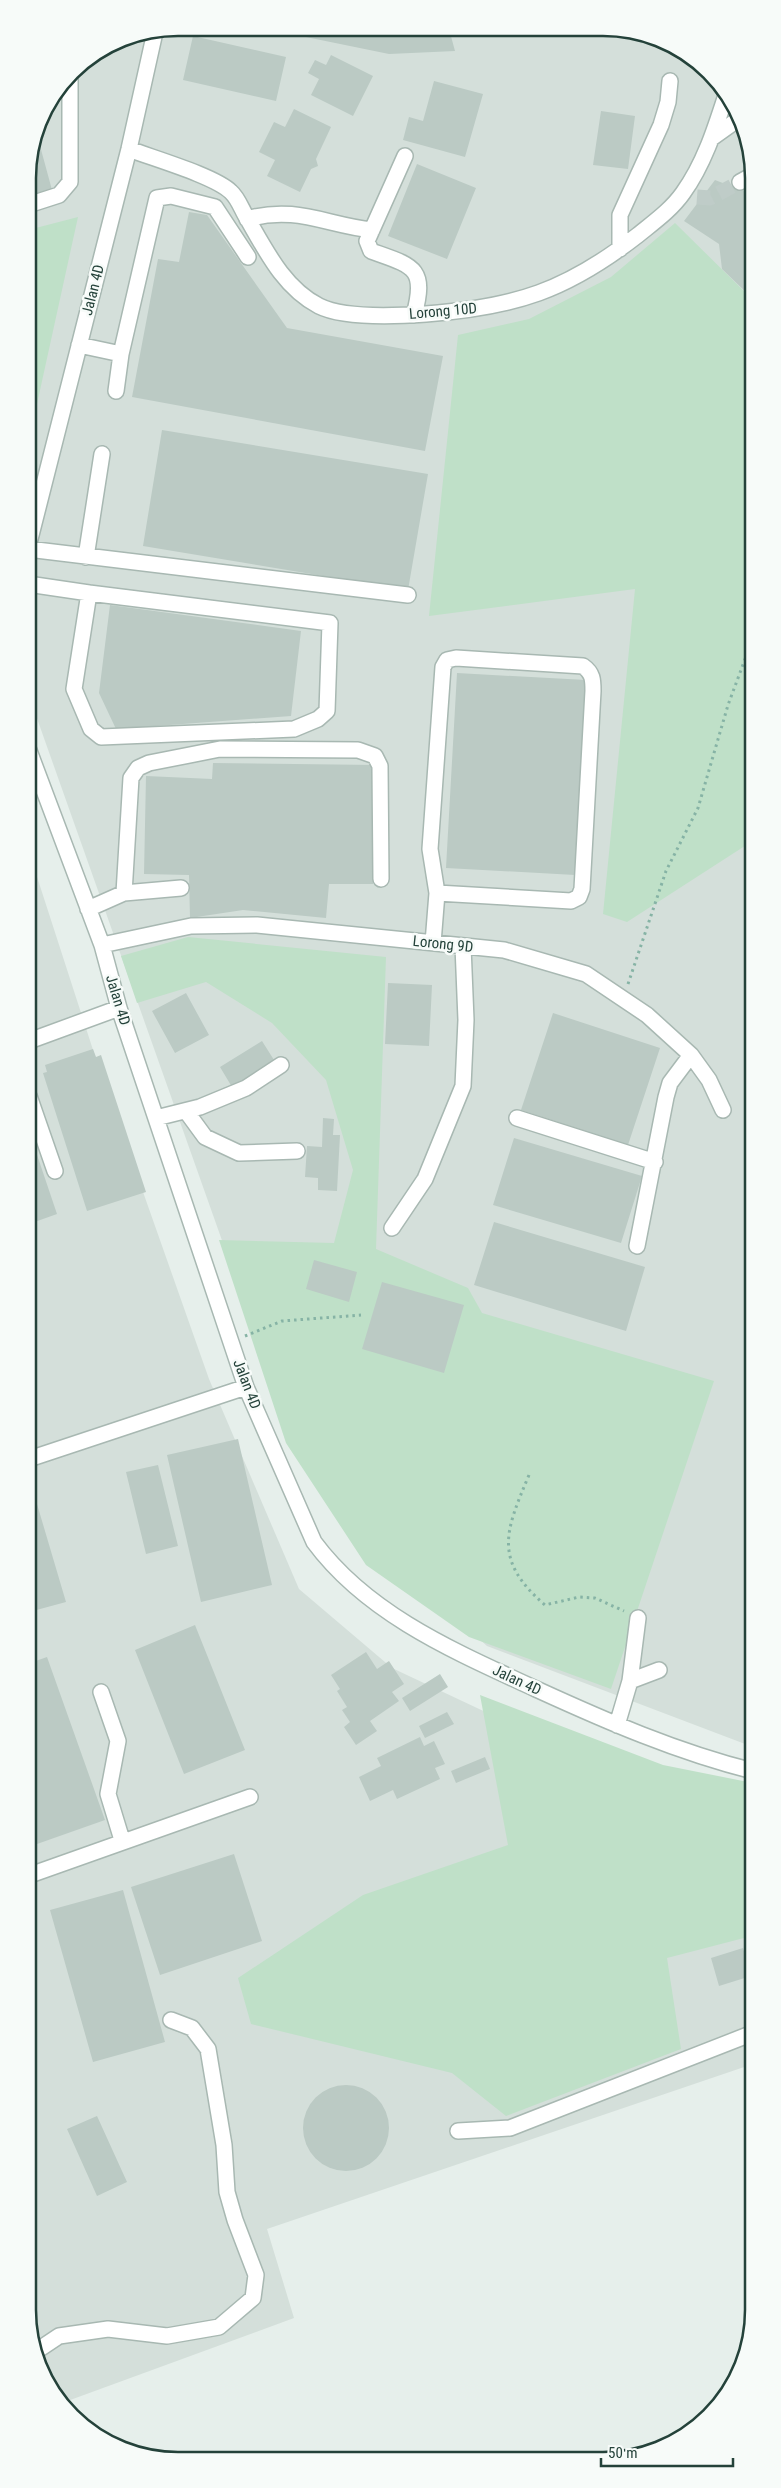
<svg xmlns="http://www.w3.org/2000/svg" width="781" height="2488" viewBox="0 0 781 2488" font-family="'Roboto Condensed',sans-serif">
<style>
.built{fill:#d4dfda}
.green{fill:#bfe0c8}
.building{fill:#bbcac4}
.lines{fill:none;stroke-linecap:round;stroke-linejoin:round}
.minor-tunnel{stroke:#bfccc8;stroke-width:15;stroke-dasharray:15 8;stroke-linecap:butt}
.minor-casing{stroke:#a8b8b2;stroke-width:18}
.path{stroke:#86b3a5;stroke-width:3;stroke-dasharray:2.5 4;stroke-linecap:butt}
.minor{stroke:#fff;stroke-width:15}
.labels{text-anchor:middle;stroke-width:5;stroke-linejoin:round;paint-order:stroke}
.street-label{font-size:15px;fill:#24423a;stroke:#f7fbf9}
.rim{fill:none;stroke:#24423a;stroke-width:2.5}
</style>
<rect width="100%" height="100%" fill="#e6efeb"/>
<!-- built -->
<path class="built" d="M178,28L633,30L678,48L710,72L738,111L751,149L753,1747L487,1646L370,1540L286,1421L28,693V168L39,120L72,71L121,39Z
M29,852L94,1053L209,1379L299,1589L392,1668L632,1781L753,1813V2064L267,2229L294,2318L62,2403L43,2377L30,2339Z"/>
<!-- green -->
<path class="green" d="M78,217L28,445V230Z
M675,223L751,298V842L627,922L603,914L635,589L429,616L458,335L529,319L611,277Z
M188,937L386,957L376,1249L468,1288L482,1313L714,1381L611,1689L469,1637L366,1565L286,1443L219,1240L334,1243L353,1170L326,1080L272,1023L206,982L137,1003L121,956Z
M480,1695L663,1765L753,1783V1956L744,1938L667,1958L681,2049L506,2116L452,2073L251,2024L238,1978L363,1895L508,1845Z"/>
<!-- building -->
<path class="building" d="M262,28L449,29L455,51L389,54Z
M193,36L286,57L276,101L183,80Z
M331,55L373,76L353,116L311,95L319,79L308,73L315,60L326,65Z
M434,81L483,94L465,157L403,140L409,117L423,121Z
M294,109L331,127L316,159L318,166L311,169L300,192L267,176L275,160L259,152L274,122L285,127Z
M601,111L635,116L628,169L593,165Z
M36,131L52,190L28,197V168Z
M417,164L476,188L447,259L388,236Z
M715,180L751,194V297L722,269L719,244L684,221Z
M189,212L207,215L287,328L443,356L425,451L132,397L158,259L179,262Z
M162,430L428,474L408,590L143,546Z
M110,605L301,631L291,716L116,729L99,693Z
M457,673L586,680L575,875L446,868Z
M213,763L376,765L373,884H329L326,918L243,910L190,918L189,875L144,874L146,776L212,779Z
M388,983L432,985L429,1046L385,1044Z
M186,993L209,1035L175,1053L152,1011Z
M553,1013L660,1048L628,1145L521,1110Z
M262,1041L274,1060L232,1087L220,1067Z
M93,1049L96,1057L101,1055L146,1192L87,1211L43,1073L47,1072L45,1065Z
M323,1118L334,1119L333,1135H340L337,1191L318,1190V1178L305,1177L307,1146L322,1147Z
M29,1131L57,1214L29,1224Z
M514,1138L642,1176L621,1243L493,1205Z
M494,1222L645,1267L626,1331L474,1285Z
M314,1260L357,1272L349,1302L306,1289Z
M382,1282L464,1305L444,1373L362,1349Z
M238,1439L272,1585L201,1602L167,1455Z
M158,1465L178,1546L146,1554L126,1472Z
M29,1477L66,1602L29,1612Z
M195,1625L245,1750L184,1774L135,1650Z
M366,1652L377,1669L389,1661L404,1684L392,1692L399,1701L370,1721L377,1731L356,1745L344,1727L350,1722L342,1710L347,1707L337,1691L340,1689L331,1675Z
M47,1657L105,1820L37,1844L30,1822V1663Z
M440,1674L448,1687L410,1711L402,1698Z
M447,1712L454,1724L425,1738L419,1726Z
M420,1737L424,1746L434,1741L445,1764L435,1768L440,1779L397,1799L393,1790L370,1801L359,1777L381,1766L377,1758Z
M485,1757L490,1769L456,1783L451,1771Z
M234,1854L262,1941L160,1975L131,1887Z
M123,1890L165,2042L93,2062L50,1910Z
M743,1948L751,1976L719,1986L711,1958Z
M303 2128a43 43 0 1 1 86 0a43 43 0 1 1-86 0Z
M97,2116L127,2182L97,2196L67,2129Z"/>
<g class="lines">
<!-- minor-tunnel -->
<path class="minor-tunnel" d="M697,197L710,198L740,182"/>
<!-- minor casing -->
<g class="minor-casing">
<path id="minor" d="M712,138L740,118
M129,149C152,158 215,176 231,192C238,198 242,210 247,218C266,251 284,288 319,306C345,319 398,316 426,314C516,307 566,291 638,235C654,222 671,210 683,193C704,164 715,129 726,95
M405,156L367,241L371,251C413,266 427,267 414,315
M740,182L751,176
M28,205L59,195L70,182V74
M247,219C296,205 326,225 372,230
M620,249V215L661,125L668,102L670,81
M79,345L121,354
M116,391L121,354L157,198L171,196L215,207L248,257
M28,547L129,149L155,32
M28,549L408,595
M86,557L102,454
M28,584L89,593L330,623L327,711L318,719L294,729L101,737L91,729L74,689L89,593
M28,748L102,945L119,1008L246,1387L314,1542C368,1615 456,1652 536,1689C606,1721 677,1752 753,1771
M124,893L131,778L138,768L149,763L220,749L358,750L375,756L380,766L381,879
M88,909L124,893L181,888
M433,943L437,893L430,849L443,667L447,660L456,658L583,666C593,673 593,680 593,691L582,889L579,897L571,901L437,893
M102,945L191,926L257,925L504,950L586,974L647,1015L691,1055L709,1080L723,1110
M29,1041L119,1008
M29,1096L55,1171
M186,1111L205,1137L239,1153L297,1151
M156,1118L200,1107L246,1088L281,1065
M517,1118L655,1162
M392,1228L425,1179L463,1086L466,1020L463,946
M637,1246L666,1097L670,1083L691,1055
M29,1459L246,1387
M630,1681L659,1670
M101,1692L118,1741L108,1794L122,1840
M617,1725L630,1681L638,1618
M30,1875L250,1797
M458,2131L510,2128L753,2033
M35,2352L59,2336L108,2329L167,2336L219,2327L253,2298L256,2275L235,2220L227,2192L224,2145L208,2049L192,2028L171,2020"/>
</g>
<!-- path -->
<path class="path" d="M628,984L666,871L698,808L728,705L751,643
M245,1336L282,1321L361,1315
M529,1475C505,1532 493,1560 545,1605L579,1597L595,1598L624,1611"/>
<!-- minor -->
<use href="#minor" class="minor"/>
</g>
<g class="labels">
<!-- street labels -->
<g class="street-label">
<text transform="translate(93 290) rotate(-76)" y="5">Jalan 4D</text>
<text transform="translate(443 311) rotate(-5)" y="5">Lorong 10D</text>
<text transform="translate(443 944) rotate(6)" y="5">Lorong 9D</text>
<text transform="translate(118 1000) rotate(73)" y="5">Jalan 4D</text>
<text transform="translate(247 1384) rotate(69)" y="5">Jalan 4D</text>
<text transform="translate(517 1680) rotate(25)" y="5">Jalan 4D</text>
</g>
</g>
<!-- crop -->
<path d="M0 0H781V2488H0ZM178 36H603A142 142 0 0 1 745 178V2310A142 142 0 0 1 603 2452H178A142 142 0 0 1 36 2310V178A142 142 0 0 1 178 36Z" fill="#f7fbf9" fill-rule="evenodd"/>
<path class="rim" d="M178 36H603A142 142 0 0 1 745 178V2310A142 142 0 0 1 603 2452H178A142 142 0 0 1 36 2310V178A142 142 0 0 1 178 36Z"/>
<!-- scale -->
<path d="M601 2458v8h132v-8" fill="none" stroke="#24423a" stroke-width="2.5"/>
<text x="608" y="2458" font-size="15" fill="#24423a" stroke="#f7fbf9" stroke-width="4" paint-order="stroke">50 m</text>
</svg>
